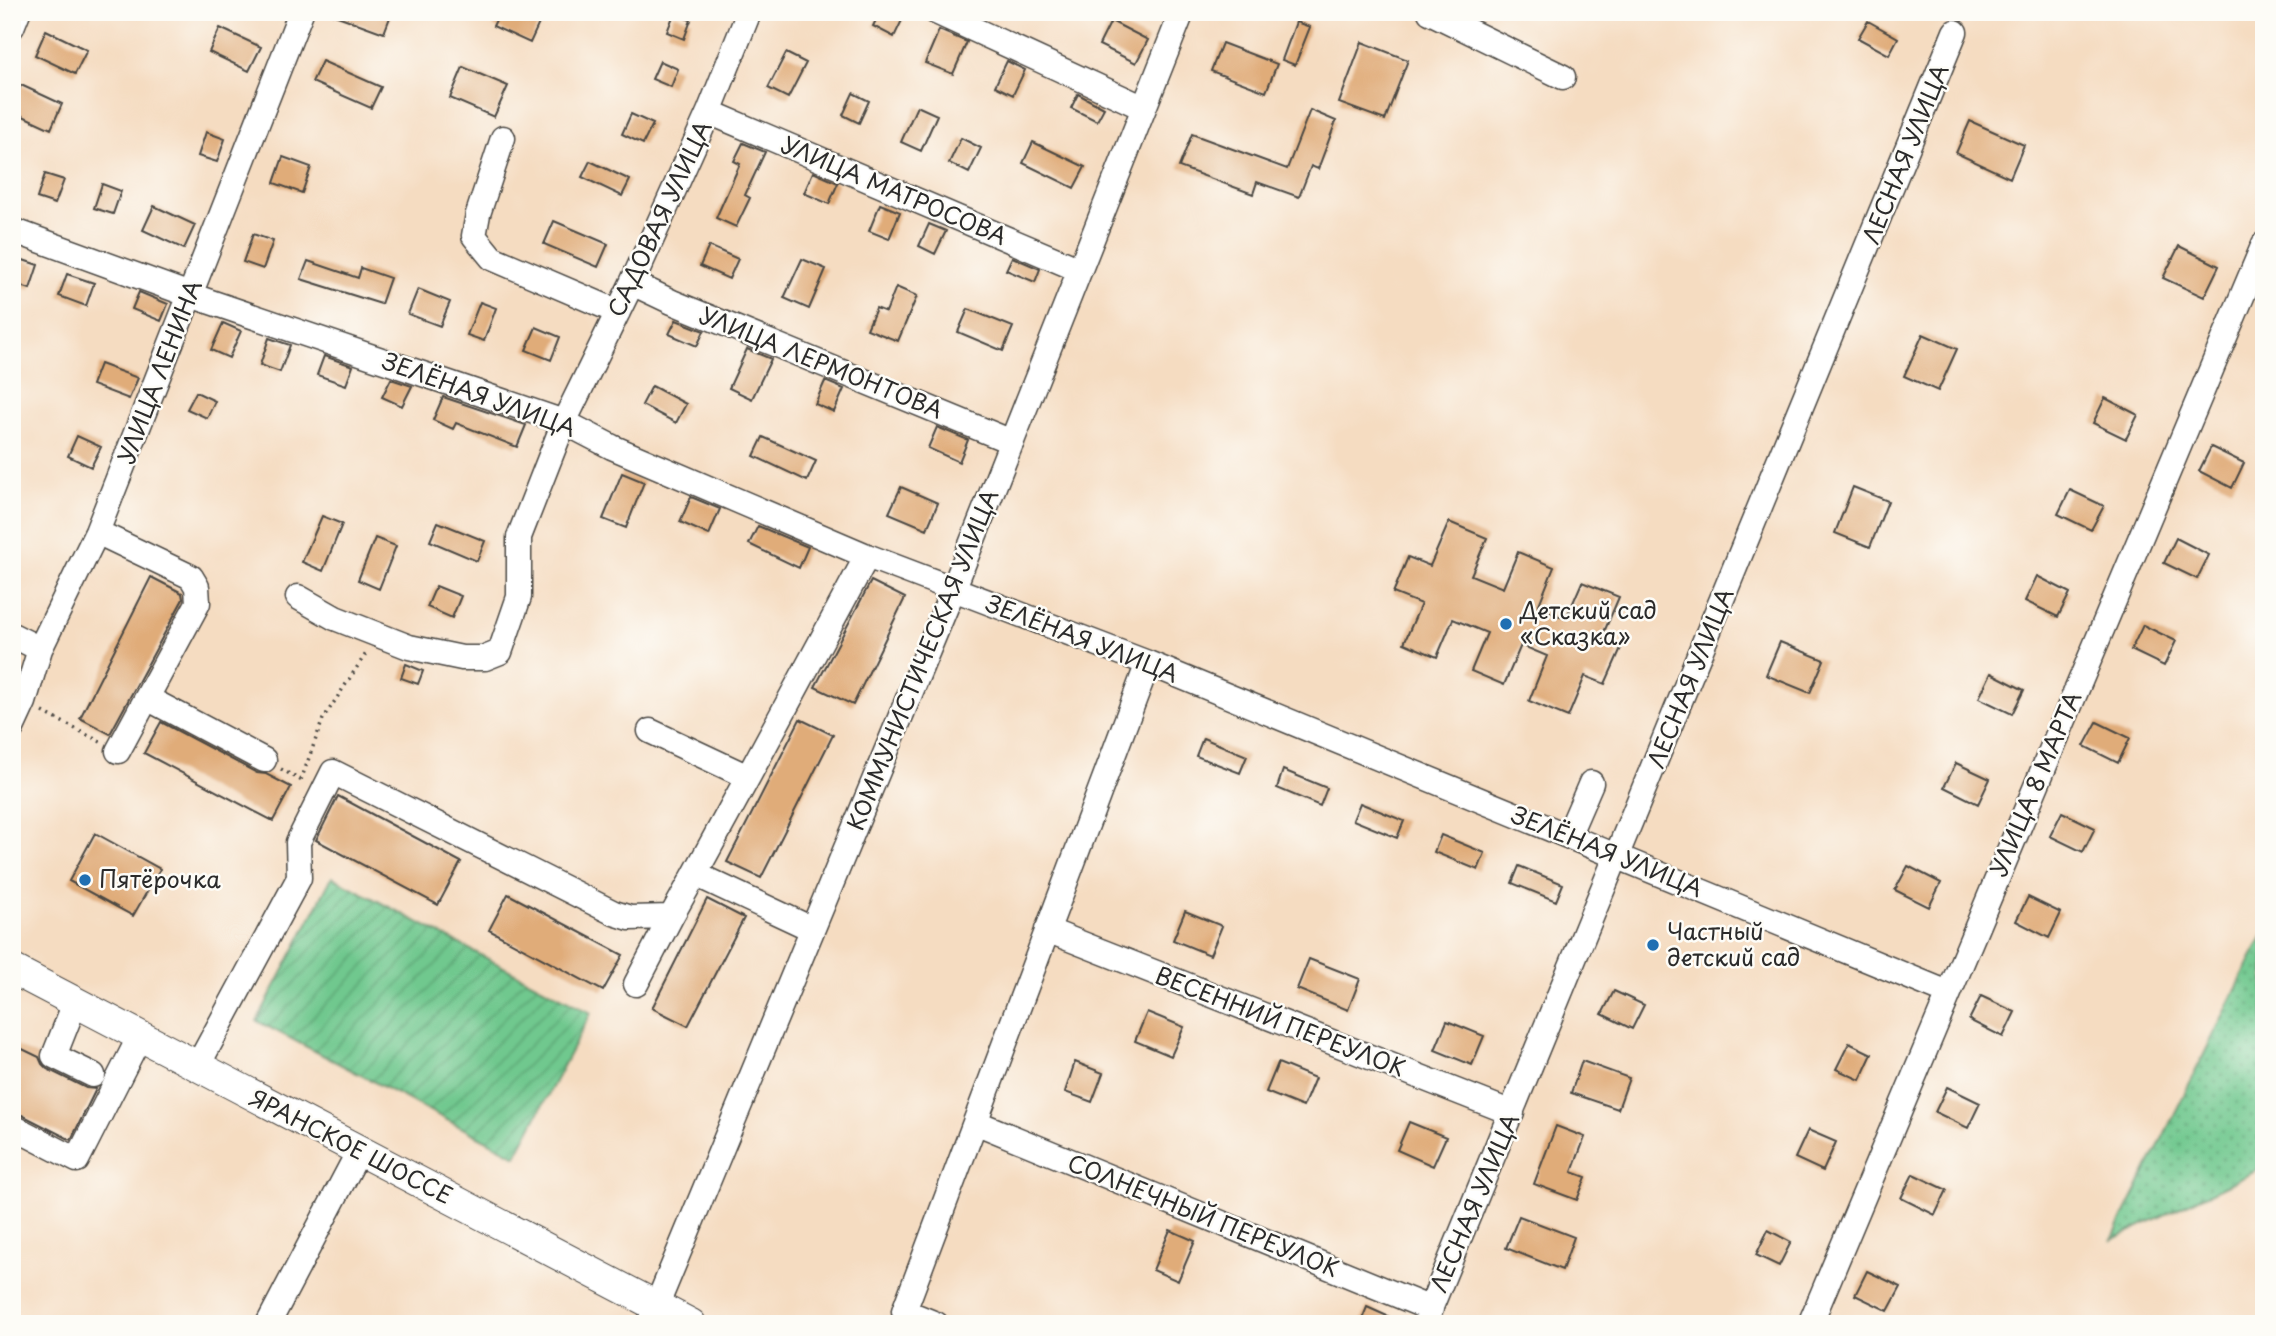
<svg xmlns="http://www.w3.org/2000/svg" width="2276" height="1336" viewBox="0 0 2276 1336" font-family="'Playpen Sans',sans-serif">
<style>
.grass{fill:url(#grass-dots);stroke:#4e7a5c;stroke-width:2}
.garden{fill:url(#garden-furrows);stroke:#4e7a5c;stroke-width:2}
.building{fill:#e0ac79}
.lines{fill:none;stroke-linecap:round;stroke-linejoin:round}
.minor-casing{stroke:#494642;stroke-width:27}
.major-casing{stroke:#494642;stroke-width:32}
.path{stroke:#494642;stroke-width:3.5;stroke-dasharray:2 5;stroke-linecap:butt}
.minor{stroke:#fff;stroke-width:24}
.major{stroke:#fff;stroke-width:30}
.poi-dot{fill:#1f6fb2;stroke:#fdfcf7;stroke-width:2.5}
.labels{text-anchor:middle;stroke-width:5;stroke-linejoin:round;paint-order:stroke}
.street-label{font-size:23px;fill:#2b2b2b;stroke:#fdfcf7}
.poi-label{font-size:23px;fill:#2b2b2b;stroke:#fdfcf7;text-anchor:start}
</style>
<defs>
<pattern id="grass-dots" width="8" height="8" patternUnits="userSpaceOnUse" patternTransform="scale(1.75)"><rect width="8" height="8" fill="#70c88e"/><path d="M2 2h.1M6 6h.1" fill="none" stroke="#5ca374" stroke-width="1.8" stroke-linecap="round"/></pattern>
<pattern id="garden-furrows" width="10" height="10" patternUnits="userSpaceOnUse" patternTransform="scale(1.75)"><rect width="10" height="10" fill="#70c88e"/><path d="M-1 1l2-2M0 10L10 0M9 11l2-2" fill="none" stroke="#5ca374"/></pattern>
</defs>
<rect width="100%" height="100%" fill="#fdfcf7"/>
<filter id="ink" filterUnits="userSpaceOnUse"><feTurbulence type="fractalNoise" baseFrequency=".0143" numOctaves="2"/><feDisplacementMap in="SourceGraphic" scale="14" xChannelSelector="R" yChannelSelector="G"/><feConvolveMatrix kernelMatrix="1 2 1 2 8 2 1 2 1" color-interpolation-filters="sRGB"/></filter>
<filter id="wash" filterUnits="userSpaceOnUse"><feTurbulence type="fractalNoise" baseFrequency=".00686" numOctaves="4" result="noise"/><feDisplacementMap in="SourceGraphic" scale="28" xChannelSelector="R" yChannelSelector="G"/><feGaussianBlur stdDeviation="1.57" result="paint"/><feColorMatrix in="noise" values="0 0 0 0 0 0 0 0 0 0 0 0 0 0 0 0 0 1.4 0 .05"/><feComposite in="paint" operator="in"/></filter>
<g filter="url(#wash)">
<rect width="100%" height="100%" fill="#f5dcc1"/>
<!-- grass -->
<path class="grass" d="M2264,933V1167L2112,1240Z"/>
<!-- garden -->
<path class="garden" d="M332,877L591,1013L516,1156L257,1021Z"/>
<g id="blocks">
<!-- building -->
<path class="building" d="M332,12H392L384,33L332,14Z
M500,12H527L541,19L530,43L493,26Z
M880,12H906L894,37L873,26Z
M674,14L691,20L684,39L667,32Z
M1111,21L1148,40L1136,63L1099,45Z
M1868,21L1898,38L1889,55L1858,38Z
M1296,22L1310,27L1295,65L1282,60Z
M220,28L261,47L249,71L209,52Z
M46,30L87,50L75,74L35,55Z
M939,30L967,42L953,74L925,63Z
M1362,42L1408,60L1385,120L1339,103Z
M1222,43L1277,64L1266,92L1211,71Z
M786,53L806,63L788,98L768,88Z
M322,61L381,87L371,108L312,82Z
M660,61L678,69L671,87L652,79Z
M1007,61L1025,70L1013,95L995,86Z
M463,67L508,86L494,117L450,98Z
M21,85L62,104L51,129L12,111V104Z
M853,93L869,101L859,123L843,115Z
M1078,94L1104,108L1097,121L1071,108Z
M917,106L937,115L921,151L901,142Z
M1310,110L1336,121L1318,169L1311,166L1299,197L1257,182L1253,194L1179,167L1192,134L1287,169Z
M631,114L653,124L643,144L622,134Z
M1970,121L2024,145L2010,178L1956,153Z
M206,132L225,139L217,162L198,156Z
M961,138L981,148L969,173L949,163Z
M1033,142L1085,167L1074,188L1023,163Z
M743,143L765,152L745,195L750,198L736,227L716,218L740,164L734,161Z
M283,157L311,167L302,193L274,183Z
M590,161L630,180L622,196L582,177Z
M813,172L838,183L829,204L804,193Z
M45,174L64,180L55,204L37,198Z
M102,184L121,191L113,214L94,208Z
M880,204L900,212L889,239L869,231Z
M154,206L195,225L184,249L143,230Z
M554,221L608,244L598,267L544,244Z
M929,224L946,231L935,254L919,246Z
M253,234L273,241L263,269L243,262Z
M709,246L738,259L729,279L700,266Z
M2179,246L2219,266L2204,297L2163,278Z
M1012,257L1040,269L1035,282L1006,270Z
M20,259L38,265L30,289L12,283Z
M802,259L826,269L809,309L784,298Z
M308,261L358,278L361,268L390,278L381,304L301,279Z
M67,274L94,283L86,306L59,296Z
M896,287L917,296L898,341L867,329L876,308L886,312Z
M418,289L450,302L440,326L408,314Z
M139,292L168,304L161,321L132,309Z
M480,302L496,308L484,341L467,335Z
M968,309L1013,327L1003,351L958,332Z
M676,320L704,331L697,346L669,334Z
M223,323L241,331L229,358L211,350Z
M536,327L560,337L551,360L526,350Z
M1923,334L1957,349L1938,391L1904,376Z
M269,338L290,345L280,372L260,365Z
M747,349L771,359L752,399L729,388Z
M324,356L353,366L346,385L317,375Z
M100,364L138,378L129,399L92,385Z
M391,379L412,386L402,406L382,397Z
M825,381L844,389L834,412L815,404Z
M652,386L686,404L676,423L642,405Z
M196,392L215,401L207,418L187,409Z
M443,397L526,425L517,447L456,423L453,429L433,420Z
M2105,398L2138,415L2126,439L2093,423Z
M937,427L968,440L959,462L928,448Z
M77,436L101,447L91,467L68,456Z
M763,437L816,461L807,481L754,456Z
M2211,447L2244,463L2232,488L2199,471Z
M622,473L644,482L626,528L603,519Z
M901,487L938,503L927,529L889,513Z
M1853,487L1888,501L1870,547L1835,533Z
M2070,490L2104,506L2091,530L2058,514Z
M691,497L720,509L709,535L680,522Z
M322,516L342,524L323,571L302,562Z
M438,522L485,541L477,561L430,541Z
M1449,522L1487,538L1471,575L1503,588L1518,552L1554,567L1538,607L1566,619L1582,582L1619,597L1601,639L1621,648L1605,684L1585,676L1568,717L1529,701L1547,656L1521,645L1504,685L1471,671L1487,633L1453,619L1437,657L1404,643L1421,604L1393,593L1408,557L1430,566Z
M758,526L808,547L799,568L749,544Z
M375,538L396,546L379,589L358,580Z
M2176,538L2209,555L2197,579L2164,563Z
M2037,576L2070,593L2058,617L2025,601Z
M151,577L182,593L183,599L110,734L80,718Z
M871,581L905,598L853,705L815,687Z
M436,586L461,596L452,618L427,607Z
M2143,625L2176,641L2164,666L2131,650Z
M1780,642L1824,660L1810,693L1766,675Z
M406,664L423,671L418,684L401,678Z
M1991,673L2024,690L2012,714L1979,698Z
M800,719L833,735L761,878L727,862Z
M161,722L257,773L266,774L291,787L273,821L144,753Z
M2097,722L2130,738L2118,763L2084,746Z
M1203,738L1247,756L1240,773L1196,756Z
M1956,763L1990,779L1978,804L1944,787Z
M1283,770L1327,788L1320,806L1277,788Z
M338,796L461,862L438,905L316,840Z
M1360,803L1404,821L1397,838L1353,820Z
M2062,812L2095,828L2083,852L2050,836Z
M95,833L160,869L133,916L69,881Z
M1441,835L1485,853L1478,870L1434,852Z
M1519,866L1563,884L1556,901L1512,883Z
M1908,866L1941,883L1929,907L1895,890Z
M508,894L623,955L603,991L489,930Z
M2028,897L2061,913L2049,938L2016,921Z
M707,899L744,918L688,1026L652,1008Z
M1185,911L1222,926L1210,955L1173,940Z
M1309,959L1360,979L1348,1010L1297,989Z
M1614,991L1644,1005L1632,1029L1602,1014Z
M1981,996L2015,1012L2003,1037L1969,1020Z
M1147,1012L1184,1027L1171,1056L1135,1041Z
M1447,1021L1484,1036L1472,1065L1435,1050Z
M1849,1043L1872,1054L1860,1080L1836,1069Z
M12,1044L39,1057L42,1064L47,1069L86,1088L96,1089L71,1140L22,1115L12,1114Z
M1582,1061L1629,1078L1618,1109L1571,1093Z
M1075,1062L1103,1073L1092,1102L1065,1092Z
M1278,1063L1315,1078L1303,1107L1266,1092Z
M1947,1087L1980,1103L1968,1128L1935,1112Z
M1409,1122L1446,1137L1433,1166L1397,1150Z
M1556,1126L1585,1137L1572,1172L1586,1177L1577,1200L1534,1184Z
M1808,1130L1836,1142L1823,1171L1795,1158Z
M1913,1174L1947,1190L1935,1215L1901,1198Z
M1519,1216L1574,1237L1562,1270L1506,1248Z
M1170,1230L1195,1241L1178,1281L1153,1270Z
M1768,1230L1791,1242L1779,1266L1756,1255Z
M1867,1271L1901,1287L1888,1311L1855,1295Z
M1367,1307L1405,1324H1360Z"/>
</g>
</g>
<g filter="url(#ink)">
<use href="#blocks" fill-opacity="0" stroke="#494642" stroke-width="2"/>
<g class="lines">
<!-- minor casing -->
<g class="minor-casing">
<path id="minor" d="M936,12L1144,108
M1430,12L1563,77
M12,27L18,12
M709,112L1080,270
M503,138L478,214L474,236L492,258L618,312
M12,230L190,295L564,422L612,447L867,556L1148,663L1948,993
M632,283L672,302L1012,442
M97,532L191,577L197,587L198,603L118,751
M298,597L335,618L409,647L462,658H485L500,652L519,597V537L564,422L632,283L709,112L749,12
M12,635L40,649
M147,698L264,760
M12,728L24,702L40,649L97,532L301,12
M650,731L748,777L695,874L812,929
M748,777L867,556
M1568,836L1591,783
M1047,930L1512,1113
M636,984L671,917
M75,1003L54,1056L93,1075
M197,1067L299,878L298,842L333,772L614,913L630,918L671,917L695,874
M975,1122L1431,1309
M15,1128L77,1160L140,1036
M268,1324L359,1151
M649,1324L953,590L1182,12
M936,1324L904,1311L1148,663
M1424,1324L1955,32
M1810,1324L2264,244"/>
</g>
<!-- major casing -->
<g class="major-casing">
<path id="major" d="M12,969L691,1324"/>
</g>
<!-- path -->
<path class="path" d="M43,712L101,742
M281,769L302,781
M301,780L323,719L367,652"/>
<!-- minor -->
<use href="#minor" class="minor"/>
<!-- major -->
<use href="#major" class="major"/>
</g>
</g>
<!-- markers -->
<g class="poi-dot">
<circle cx="1506" cy="624" r="7"/>
<circle cx="85" cy="880" r="7"/>
<circle cx="1653" cy="945" r="7"/>
</g>
<g class="labels">
<!-- street labels -->
<g class="street-label">
<text transform="translate(1906 154) rotate(-68)" y="8">ЛЕСНАЯ УЛИЦА</text>
<text transform="translate(894 191) rotate(23)" y="8">УЛИЦА МАТРОСОВА</text>
<text transform="translate(660 219) rotate(-65)" y="8">САДОВАЯ УЛИЦА</text>
<text transform="translate(821 363) rotate(22)" y="8">УЛИЦА ЛЕРМОНТОВА</text>
<text transform="translate(160 372) rotate(-69)" y="8">УЛИЦА ЛЕНИНА</text>
<text transform="translate(479 395) rotate(20)" y="8">ЗЕЛЁНАЯ УЛИЦА</text>
<text transform="translate(1082 639) rotate(21)" y="8">ЗЕЛЁНАЯ УЛИЦА</text>
<text transform="translate(923 660) rotate(-68)" y="8">КОММУНИСТИЧЕСКАЯ УЛИЦА</text>
<text transform="translate(1691 678) rotate(-68)" y="8">ЛЕСНАЯ УЛИЦА</text>
<text transform="translate(2036 784) rotate(-67)" y="8">УЛИЦА 8 МАРТА</text>
<text transform="translate(1607 852) rotate(22)" y="8">ЗЕЛЁНАЯ УЛИЦА</text>
<text transform="translate(1280 1022) rotate(21)" y="8">ВЕСЕННИЙ ПЕРЕУЛОК</text>
<text transform="translate(351 1147) rotate(27)" y="8">ЯРАНСКОЕ ШОССЕ</text>
<text transform="translate(1475 1203) rotate(-67)" y="8">ЛЕСНАЯ УЛИЦА</text>
<text transform="translate(1203 1216) rotate(22)" y="8">СОЛНЕЧНЫЙ ПЕРЕУЛОК</text>
</g>
<!-- poi labels -->
<g class="poi-label">
<text x="1520" y="619">Детский сад<tspan x="1520" dy="26">«Сказка»</tspan></text>
<text x="99" y="888">Пятёрочка</text>
<text x="1667" y="940">Частный<tspan x="1667" dy="26">детский сад</tspan></text>
</g>
</g>
<!-- margin -->
<rect width="2276" height="1336" fill="none" stroke="#fdfcf7" stroke-width="42"/>
</svg>
